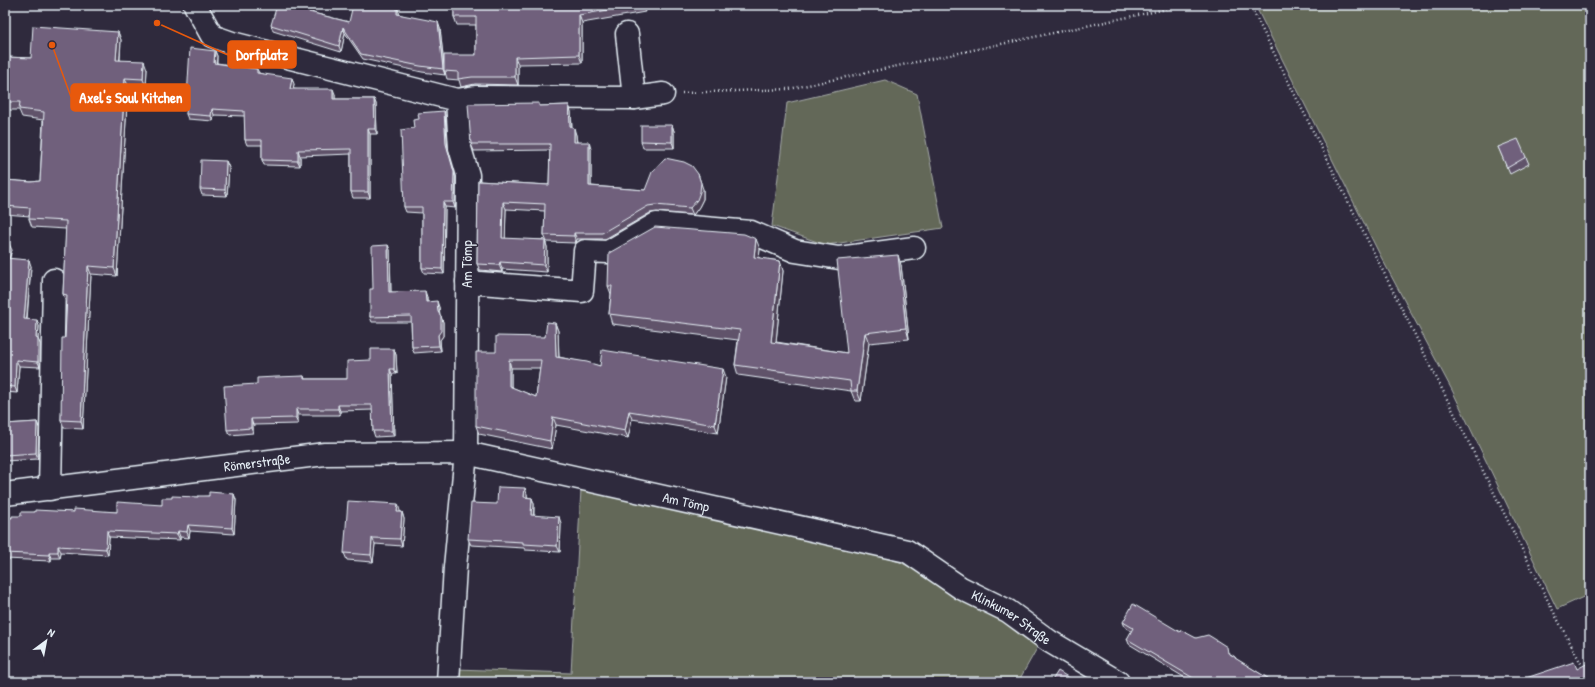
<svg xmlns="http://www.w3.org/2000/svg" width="1595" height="687" viewBox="0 0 1595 687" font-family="'Patrick Hand',sans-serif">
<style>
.green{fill:#646759;stroke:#a6aca8}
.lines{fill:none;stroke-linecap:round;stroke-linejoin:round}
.minor-casing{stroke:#e8f1f8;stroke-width:25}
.path{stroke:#e8f1f8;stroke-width:2.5;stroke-dasharray:1 3;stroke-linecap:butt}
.minor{stroke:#2f2a3d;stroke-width:22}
.wall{fill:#60536a;stroke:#e8f1f8;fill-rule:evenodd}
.shaded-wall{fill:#4e4356;stroke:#e8f1f8}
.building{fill:#70607b;stroke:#e8f1f8;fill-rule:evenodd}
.labels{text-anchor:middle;stroke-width:3;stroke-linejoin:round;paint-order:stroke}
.street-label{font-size:14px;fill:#e8f1f8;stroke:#2f2a3d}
.leader{fill:none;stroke:#e8590c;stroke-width:1.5}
.callout-dot{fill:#e8590c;stroke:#2f2a3d;stroke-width:1.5}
.callout{fill:#e8590c;stroke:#e8590c;stroke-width:1.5}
.callout-label{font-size:15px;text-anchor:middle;font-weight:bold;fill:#fff}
</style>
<rect width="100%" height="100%" fill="#2f2a3d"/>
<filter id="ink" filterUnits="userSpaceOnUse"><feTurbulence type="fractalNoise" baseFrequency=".025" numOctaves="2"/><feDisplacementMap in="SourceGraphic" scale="8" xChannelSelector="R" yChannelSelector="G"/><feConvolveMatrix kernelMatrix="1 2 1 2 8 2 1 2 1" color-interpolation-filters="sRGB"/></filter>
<g filter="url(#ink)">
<!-- green -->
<path class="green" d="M1255,5H1590V594L1557,609L1452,390L1380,255Z
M885,80L917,94L943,228L826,245L772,226L787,103Z
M581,489L829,541L900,562L939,582L1040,643L1018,682H455L456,669L571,673Z"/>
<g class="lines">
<!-- minor casing -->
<g class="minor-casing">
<g id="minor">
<path d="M195,5L212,36L232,43L457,100L460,148L468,175L466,453L455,567L448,682"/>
<path d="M627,34L634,98"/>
<path d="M457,100L475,97L634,98L663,94"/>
<path d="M467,282L582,291L585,251L608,252L656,224L751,232L795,251L839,258L914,248"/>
<path d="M50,489L54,280"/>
<path id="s1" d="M5,494L325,454L466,453L907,551L961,588L1008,611L1049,641L1118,682"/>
</g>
</g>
<!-- path -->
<path class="path" d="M1250,5L1552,609L1584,669
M682,93L789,89L1185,5"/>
<!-- minor -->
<use href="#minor" class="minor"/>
</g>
<!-- wall -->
<path class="wall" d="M454,5H643L645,12L582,23V63L518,64V85L475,84L461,87L459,80L447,79L445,72V75L422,72L363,59L345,33L341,52L273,31L271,25L313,13L349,22L399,12V14L440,28L444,66L476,55V25H457L454,17Z
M118,32L121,40L120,60L147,69L146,87L128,86L117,276L91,274L83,429L64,428L61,420L67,302H66L63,294L66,229L32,227L29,219L30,216L5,214V180L31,182L40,181L43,120L22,117L19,110H5V57L31,58Z
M215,51L217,56V63L257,69L259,73L294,84L293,89L335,94V99H374L376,104L377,134H370V198H353L351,192V154L300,156V166L264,165L262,160V145H247L245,140V116L214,115L213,121L188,119L186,114Z
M569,105L571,112L572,127L576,135L577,142L591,149V186L645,190L703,189V199L699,207L693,215L657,212L650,213L605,239H577L576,243L547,242L544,235L545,211L506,209L505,239L545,240L547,247V272L502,269V272L480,270L477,264L478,181L549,185L550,150L474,151L471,144L540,106Z
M444,111L445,116L448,149L455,177V208L445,207L444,274L424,273L422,268V213L406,212L404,207L414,128Z
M672,125L674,131V148H643L641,141Z
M1498,147L1526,157L1529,164L1510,174Z
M226,161L229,168L227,196L202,195L200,189Z
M5,243L12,250L9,259L31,266L27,320L39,326L38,339L40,344V367L19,366L17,393L5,392Z
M388,245L390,250L391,292L427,297V302L439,307L440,315L443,322V336L440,340L441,351L414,353L412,347L411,322H372L370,317L373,289Z
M760,249L759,258L780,261L783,271L776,342L847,353L901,265L909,339L869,343L861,401H855L851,391L738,375L735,365L738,340L612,324L609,314L611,294L608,286Z
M555,323L558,331L559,357L600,366L726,377L718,433L632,419L628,438L556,425L552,449L479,434L476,426L496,352L545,337ZM511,368H540L536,397L511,387Z
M394,349L396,355L397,374H392L394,436L375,437L373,431V410L340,411V415H298V424L253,425V433L230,435L227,430L257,384L304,376L305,379H347L371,360Z
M37,422L39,428L38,459L5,461V424Z
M234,494L236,500L234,534L190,531L189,538L180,537V540L109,537L108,555L61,552L60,558H51V561L5,559V517L12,518L21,516L35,512H117L162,505L172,498L198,497Z
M527,494V497L532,498L534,504V515L561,523L560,552L525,550L524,548L471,545L468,539L497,504Z
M400,511V512H402L404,519L402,546L375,544L373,562L347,560L344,553Z
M1123,622L1180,632L1196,638L1229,653L1235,657L1236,659L1274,682H1192L1129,644L1127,639L1132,632L1125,627Z"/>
<!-- shaded-wall -->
<path class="shaded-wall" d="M311,5H315L311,18L309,12Z
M397,6L399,12V20L397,14Z
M579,15L582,23V63L579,55Z
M438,22L440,28L445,75L443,69Z
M343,27L345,33L341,52L339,46Z
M118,32L121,40L119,68L116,60Z
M215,51L217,56L216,68L214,63Z
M515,57L518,64V85L515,77Z
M144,61L147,69L146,87L143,79Z
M125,78L128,86L117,276L114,268Z
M292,78L294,84L292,95L290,89Z
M333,89L335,94V105L333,99Z
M374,99L376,104L377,134L375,129Z
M569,105L571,112L572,132L570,126Z
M212,109L214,115L213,121L211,116Z
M444,111L445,116L448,149L455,177V208L453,202L446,144Z
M672,125L674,131V148L672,142Z
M574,128L576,135L577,149L574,142Z
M368,129L370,134V198L368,192Z
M589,142L591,149V193L589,186Z
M298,150L300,156V166L298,161Z
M226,161L229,168L227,196L225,190Z
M698,174L703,189V199L699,207L693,215L690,208Z
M443,202L445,207L444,274L442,269Z
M503,202L506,209L505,245L502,238Z
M574,233L577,239L576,243L574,236Z
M756,239L760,249L758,268L754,257Z
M545,240L547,247V272L544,265Z
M9,244L12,250L7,264L5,259Z
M388,245L390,250L391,298L389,292Z
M898,255L901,265L909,339L906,328Z
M29,260L31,266L26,325L24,319Z
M780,261L783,271L775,352L771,342Z
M500,262L502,269V272L499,265Z
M88,266L91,274L83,429L81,421Z
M425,291L427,297V307L426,302Z
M437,301L439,307L440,318L438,312Z
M441,316L443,322V336L440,340L441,351L439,346L438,335Z
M37,320L39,326L38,339L40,344V367L38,362L36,338Z
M555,323L558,331L559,364L556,357Z
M865,333L869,343L861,401L857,391Z
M394,349L396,355L397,374L394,369Z
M16,360L19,366L17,393L15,387Z
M509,360L511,368V394L509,386Z
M390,369L392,374L394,436L392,431Z
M723,369L726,377L718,433L715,425Z
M338,405L340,411V415L338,409Z
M296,409L298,415V424L296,418Z
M629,411L632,419L628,438L625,431Z
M553,417L556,425L552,449L550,441Z
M251,419L253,425V433L251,428Z
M37,422L39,428L38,459L36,453Z
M525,488L527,494V503L524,497Z
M234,494L236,500L234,534L232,528Z
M532,498L534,504L533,521L531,515Z
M398,504L400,511L399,518L397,512Z
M402,512L404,519L402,546L400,539Z
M559,517L561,523L560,552L557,546Z
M188,525L190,531L189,538L187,532Z
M107,531L109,537L108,555L106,549Z
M178,531L180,537V540L177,534Z
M372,538L375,544L373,562L371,555Z
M58,546L61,552L60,558L58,552Z
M49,552L51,558V561L49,555Z"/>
<!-- building -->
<path class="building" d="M277,5H311L309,12L349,22L353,5H389L397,6V14L438,22L443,69L420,66L361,54L343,27L339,46L271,25Z
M454,5H637L579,15V55L515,57V77H472L458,79V72L444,71V55H476V17H454Z
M33,26L118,32L116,60L144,61L143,79L125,78L114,268L88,266L81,421L61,420L62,338H65L67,295L63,294L66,221L29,219L30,208L5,206V180L31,182L40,181L44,112L19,109L20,102H5V57L31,58Z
M190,48L215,51L214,63L257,69V73L292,78L290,89H333V99H374L375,129H368V192H351V149L298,150V161L262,160V140H245L244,111L212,109L211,116L186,114Z
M539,103V106L569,105L570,126L574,128V142H589V186L645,190L652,172L665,158L684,162L692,166L698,174L701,183L700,192L697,200L690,208L655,205L648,206L602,233H574V236L544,235L545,204L503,202L502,238L545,240L544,265L500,262L499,265L477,264L478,181L549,185L550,144H471L468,104Z
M444,111L446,144L454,172L453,202H443L442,269L422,268V207H404L401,130L414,128L413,120L419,119L418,113Z
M641,125H672V142L641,141Z
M1518,139L1526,157L1507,168L1498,147Z
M201,160L226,161L225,190L200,189Z
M655,227L744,234L756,239L754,257L780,261L771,342L847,353L837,260L898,255L906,328L865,333L857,391H851L850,381L735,365L740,330L609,314L612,286H608L609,253Z
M5,243L9,244L5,258Z
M388,245L389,292L425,291L426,302L437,301L438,312L441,316V331L438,335L439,346L412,347L411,316L370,317V289H373L372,246Z
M5,258L29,260L24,319L37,320L36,338L38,339V362L16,360L15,387L5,386Z
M547,322L555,323L556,357L587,362L600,366L602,350L723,369L715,425L629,411L625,431L553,417L550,441L476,426V352H496V336L545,337ZM509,360H541L536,397L509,386Z
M371,349H394V369H390L392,431H373L372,405H338V409H296V418L251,419V428L227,430L224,386L257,384V378L276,377L304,376V379H347V361L371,360Z
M37,422L36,453L5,455V424Z
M498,487L525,488L524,497L532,498L531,515L559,517L557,546L523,544V542L468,539L471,503L497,504Z
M209,492L234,494L232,528L188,525L187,532L178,531L177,534L107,531L106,549L58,546V552H49V555L5,553V517L12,518V516H21V512H35V510L74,512V509L117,512V502L162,505V498H172V496L198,497V496H209Z
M348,501L398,504L397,512H402L400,539L372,538L371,555L344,553Z
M1133,604L1180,632L1181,630L1196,638L1208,635L1213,638L1227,647L1228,653L1235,657V658L1274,682H1200L1127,639L1133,628L1123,622Z
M1574,662L1577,669L1590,662V682H1514Z
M1058,671L1076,682H1051Z"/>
</g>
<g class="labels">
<!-- street labels -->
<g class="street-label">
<text transform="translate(467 264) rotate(-90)" y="5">Am Tömp</text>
<text dy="5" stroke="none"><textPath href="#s1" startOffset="254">Römerstraße</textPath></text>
<text dy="5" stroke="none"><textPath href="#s1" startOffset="689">Am Tömp</textPath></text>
<text dy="5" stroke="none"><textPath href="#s1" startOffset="1039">Klinkumer Straße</textPath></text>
</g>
</g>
<!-- callouts -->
<path class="leader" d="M157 23L228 55M52 45L71 97"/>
<g class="callout-dot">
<circle cx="157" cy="23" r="4"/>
<circle cx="52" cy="45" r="4"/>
</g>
<g class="callout">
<rect x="228" y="41" width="68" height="27" rx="4"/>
<rect x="71" y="84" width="119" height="27" rx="4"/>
</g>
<g class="callout-label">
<text x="262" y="60">Dorfplatz</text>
<text x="131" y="103">Axel's Soul Kitchen</text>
</g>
<!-- margin -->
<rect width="1595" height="687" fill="none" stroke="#2f2a3d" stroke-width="20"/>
<rect x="10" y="10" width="1575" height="667" fill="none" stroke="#e8f1f8" stroke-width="1.5" filter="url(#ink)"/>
<!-- north arrow -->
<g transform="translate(46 641) rotate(32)" stroke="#2f2a3d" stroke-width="3" paint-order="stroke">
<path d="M0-3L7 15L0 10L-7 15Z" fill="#e8f1f8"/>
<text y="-6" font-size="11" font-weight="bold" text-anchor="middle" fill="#e8f1f8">N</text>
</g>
</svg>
